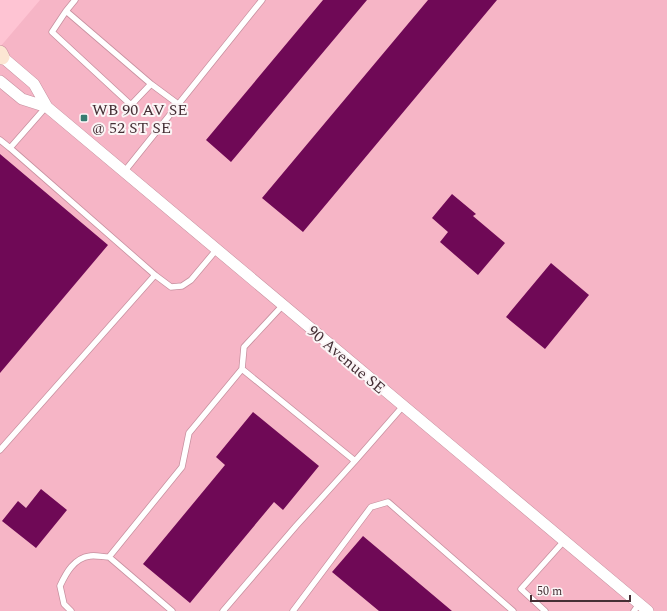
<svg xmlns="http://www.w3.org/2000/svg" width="667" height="611" viewBox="0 0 667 611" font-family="Spectral,serif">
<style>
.built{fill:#f6b5c6}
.building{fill:#6f0956}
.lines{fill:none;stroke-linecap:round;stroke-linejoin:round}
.lane-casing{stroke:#c7909f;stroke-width:7}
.street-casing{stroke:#c7909f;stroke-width:12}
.secondary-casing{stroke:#c7909f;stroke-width:16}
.lane{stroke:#fff;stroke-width:5.5}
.street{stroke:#fff;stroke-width:11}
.secondary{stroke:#fce6d3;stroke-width:15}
.poi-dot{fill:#377b70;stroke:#fbf5f6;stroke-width:1.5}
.labels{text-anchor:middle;stroke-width:4;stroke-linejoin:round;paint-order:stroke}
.poi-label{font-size:16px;fill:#452f35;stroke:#fbf5f6;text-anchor:start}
.street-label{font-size:16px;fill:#452f35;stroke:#fbf5f6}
</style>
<rect width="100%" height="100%" fill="#fec4d3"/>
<!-- built -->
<path class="built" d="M40,0H667V611H0V47Z"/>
<!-- building -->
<path class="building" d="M323,0H367L231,162L206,140Z
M428,0H497L303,232L262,198Z
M0,154L108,245L0,373Z
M452,194L476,214L473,216L505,243L478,275L440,242L448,232L432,218Z
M551,263L589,295L545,349L506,317Z
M253,412L319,466L283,510L274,502L190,603L143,564L225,465L216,457Z
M41,489L67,510L36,548L2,521L18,501L26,508Z
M363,536L452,611H379L332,572Z"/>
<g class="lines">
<!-- lane casing -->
<g class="lane-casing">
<path id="lane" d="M75,0L66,11L52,32L131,105L151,84L178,104
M66,11L151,84
M0,140L10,148L46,107
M10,148L155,275
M124,172L262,0
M283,305L244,347L242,369L355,461L404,405
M0,450L155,275L171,287L182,286L191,280L217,249
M71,611L64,604L60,586C66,573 74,558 90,556C96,555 103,557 109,557
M172,611L109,557L182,467L189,433L242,369
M223,611L296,526L355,461
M293,611L371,507L388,502L513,611
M545,611L521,589L564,541
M634,611L639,604"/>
</g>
<!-- street casing -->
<g class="street-casing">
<path id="street" d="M0,55L34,84L47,107L648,611
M0,81L22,99L47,107"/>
</g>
<!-- secondary casing -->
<g class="secondary-casing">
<path id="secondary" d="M0,53L2,57"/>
</g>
<!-- lane -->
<use href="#lane" class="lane"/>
<!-- street -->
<use href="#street" class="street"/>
<!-- secondary -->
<use href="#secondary" class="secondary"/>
</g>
<!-- markers -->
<rect class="poi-dot" x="80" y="114" width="8" height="8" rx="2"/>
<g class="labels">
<!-- poi labels -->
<g class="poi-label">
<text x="92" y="115">WB 90 AV SE<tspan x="92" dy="18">@ 52 ST SE</tspan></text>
</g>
<!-- street labels -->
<g class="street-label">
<text transform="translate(347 359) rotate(40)" y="6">90 Avenue SE</text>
</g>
</g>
<!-- scale -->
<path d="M531 595v6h99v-6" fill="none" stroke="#452f35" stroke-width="2"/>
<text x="537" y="595" font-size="12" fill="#452f35" stroke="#fbf5f6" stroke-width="3" paint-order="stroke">50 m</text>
</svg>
